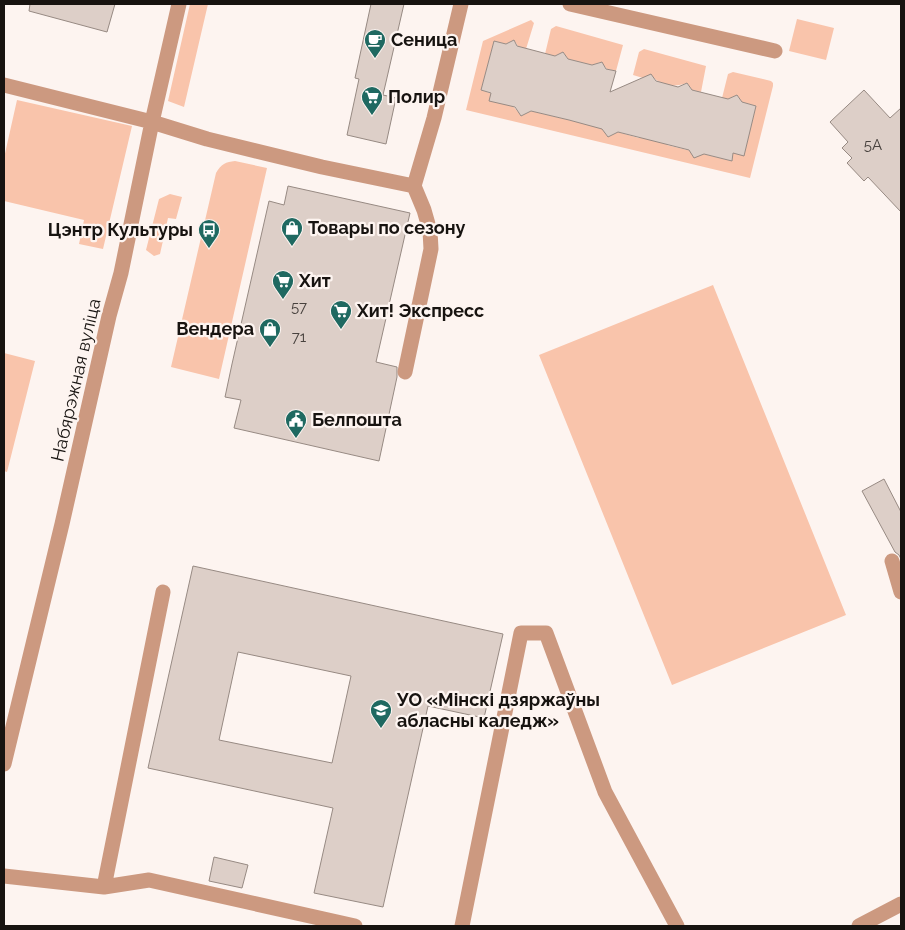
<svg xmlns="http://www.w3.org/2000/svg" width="905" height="930" viewBox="0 0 905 930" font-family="Raleway,sans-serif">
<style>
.green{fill:#f9c4ab}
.building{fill:#ddcfc8;stroke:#978a83;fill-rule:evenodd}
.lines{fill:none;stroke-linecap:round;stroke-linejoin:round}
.minor{stroke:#cc9980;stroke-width:15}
.labels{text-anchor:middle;stroke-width:4.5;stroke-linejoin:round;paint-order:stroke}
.number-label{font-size:15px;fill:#48423e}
.poi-label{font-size:18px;font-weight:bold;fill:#171310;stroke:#fdf4f0;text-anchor:start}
.street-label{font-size:18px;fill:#171310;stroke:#fdf4f0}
</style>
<rect width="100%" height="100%" fill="#fdf4f0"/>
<!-- green -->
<path class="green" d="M190,4H208L184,107L168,101Z
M797,19L834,28L826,60L789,51Z
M531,20L534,23L526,49L518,46L514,40L506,44L494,41L481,90C497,95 512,102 521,116L531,111L602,128L608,137L618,132L639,138L641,130L669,137L667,145L732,161L733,153L744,155L756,106L742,102L737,95L728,99L722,98L728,74L733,72L771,81L773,83V86L750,178L466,110L483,41Z
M556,26L623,45L616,71L607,69L601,62L592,65L568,59L563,52L555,56L545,54L551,29Z
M644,49L706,66L701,92L692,90L687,83C674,88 659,85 651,75L643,78L633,75L639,52Z
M17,100L132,126L103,249L79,244L84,220L4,201V158Z
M235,161L267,168L219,379L171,367L216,173C221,164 226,162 235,161Z
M170,194L182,197L176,219L168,218L160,254L154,256L146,250L159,199Z
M713,285L846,615L672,685L539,355Z
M4,353L35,361L7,472L4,471Z"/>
<!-- building -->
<path class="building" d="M30,4H115L107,32L29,11Z
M371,4H404L383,95L396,98L386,144L347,135L359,79L355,78Z
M514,40L517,46L555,56L563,52L568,59L592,65L602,62L606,69L616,71L610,92L651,74L656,81L678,87L687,83L692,90L728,99L737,95L742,102L756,106L744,156L733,153L732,161L704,154L694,158L689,150L618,132L608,137L602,129L569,120L531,111L521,116L515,107L489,101L491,93L481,90L494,41L506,44Z
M864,90L890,118L901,108V212L868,177L864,181L847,163L852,158L842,148L848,142L830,122Z
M288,186L410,213L376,362L397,367V377L379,461L234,428L241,400L225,397L232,364L269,201L284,205Z
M884,479L901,512V559L899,555L895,552L862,491Z
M193,566L503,634L484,718L428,706L383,907L314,893L333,808L148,768ZM238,652L351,676L332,763L219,740Z
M214,857L248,865L242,888L209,881Z"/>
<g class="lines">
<!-- minor -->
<path class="minor" d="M570,4L775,51
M4,85L152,122L207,139L322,167L414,186
M405,372L431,249L430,231L424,210L414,186L434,118L461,4
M892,561L901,592
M4,764L62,524L109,316L121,273L152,122L179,4
M4,876L104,887L163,592
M104,887L149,880L355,926
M462,926L521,633H546L605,792L677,926
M859,926L901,904"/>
</g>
<!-- icons -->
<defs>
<g id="cafe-pin" transform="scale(1.125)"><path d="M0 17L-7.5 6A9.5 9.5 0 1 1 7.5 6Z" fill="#1f6961" stroke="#fdf4f0"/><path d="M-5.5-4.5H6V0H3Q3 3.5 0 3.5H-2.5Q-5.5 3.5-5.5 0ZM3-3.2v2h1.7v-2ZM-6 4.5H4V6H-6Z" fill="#fff"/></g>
<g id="supermarket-pin" transform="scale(1.125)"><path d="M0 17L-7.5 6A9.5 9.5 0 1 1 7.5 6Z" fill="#1f6961" stroke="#fdf4f0"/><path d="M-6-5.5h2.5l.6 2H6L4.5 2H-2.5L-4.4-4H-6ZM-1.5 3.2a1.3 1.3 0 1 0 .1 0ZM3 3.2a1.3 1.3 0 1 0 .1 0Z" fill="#fff"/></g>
<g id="shop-pin" transform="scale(1.125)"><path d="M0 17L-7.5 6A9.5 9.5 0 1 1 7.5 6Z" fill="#1f6961" stroke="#fdf4f0"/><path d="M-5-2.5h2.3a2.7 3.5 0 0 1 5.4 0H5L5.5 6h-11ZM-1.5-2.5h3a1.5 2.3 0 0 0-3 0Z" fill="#fff"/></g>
<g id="bus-pin" transform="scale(1.125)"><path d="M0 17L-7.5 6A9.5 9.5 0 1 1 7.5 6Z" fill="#1f6961" stroke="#fdf4f0"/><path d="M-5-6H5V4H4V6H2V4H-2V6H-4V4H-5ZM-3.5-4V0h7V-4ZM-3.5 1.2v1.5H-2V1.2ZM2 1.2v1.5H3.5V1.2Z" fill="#fff"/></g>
<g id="civic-pin" transform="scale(1.125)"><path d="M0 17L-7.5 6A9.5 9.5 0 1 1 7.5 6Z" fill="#1f6961" stroke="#fdf4f0"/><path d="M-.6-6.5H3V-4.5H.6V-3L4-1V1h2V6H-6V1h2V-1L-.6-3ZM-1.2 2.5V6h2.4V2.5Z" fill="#fff"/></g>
<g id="university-pin" transform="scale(1.125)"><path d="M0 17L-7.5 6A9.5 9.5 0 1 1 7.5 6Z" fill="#1f6961" stroke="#fdf4f0"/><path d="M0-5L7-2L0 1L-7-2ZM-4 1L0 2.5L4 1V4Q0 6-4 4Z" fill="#fff"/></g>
</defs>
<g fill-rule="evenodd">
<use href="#cafe-pin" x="375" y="40"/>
<use href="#supermarket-pin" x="372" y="97"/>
<use href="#shop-pin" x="292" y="228"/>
<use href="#bus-pin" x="209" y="230"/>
<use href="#supermarket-pin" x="283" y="281"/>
<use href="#supermarket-pin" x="341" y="311"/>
<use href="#shop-pin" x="270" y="329"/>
<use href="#civic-pin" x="296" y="420"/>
<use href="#university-pin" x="381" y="710"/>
</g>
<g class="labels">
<!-- number labels -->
<g class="number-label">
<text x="873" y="150">5А</text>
<text x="299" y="312">57</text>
<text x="299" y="342">71</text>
</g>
<!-- poi labels -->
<g class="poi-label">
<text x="391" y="46">Сеница</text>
<text x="388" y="103">Полир</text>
<text x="308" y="234">Товары по сезону</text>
<text x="193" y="236" text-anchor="end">Цэнтр Культуры</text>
<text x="299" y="287">Хит</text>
<text x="357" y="317">Хит! Экспресс</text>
<text x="254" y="335" text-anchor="end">Вендера</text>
<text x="312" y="426">Белпошта</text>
<text x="397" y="706">УО «Мінскі дзяржаўны<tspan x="397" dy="21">абласны каледж»</tspan></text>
</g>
<!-- street labels -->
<g class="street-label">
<text transform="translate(76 380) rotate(-77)" y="6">Набярэжная вуліца</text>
</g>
</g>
<!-- border -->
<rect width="905" height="930" fill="none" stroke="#171310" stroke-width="10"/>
</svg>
